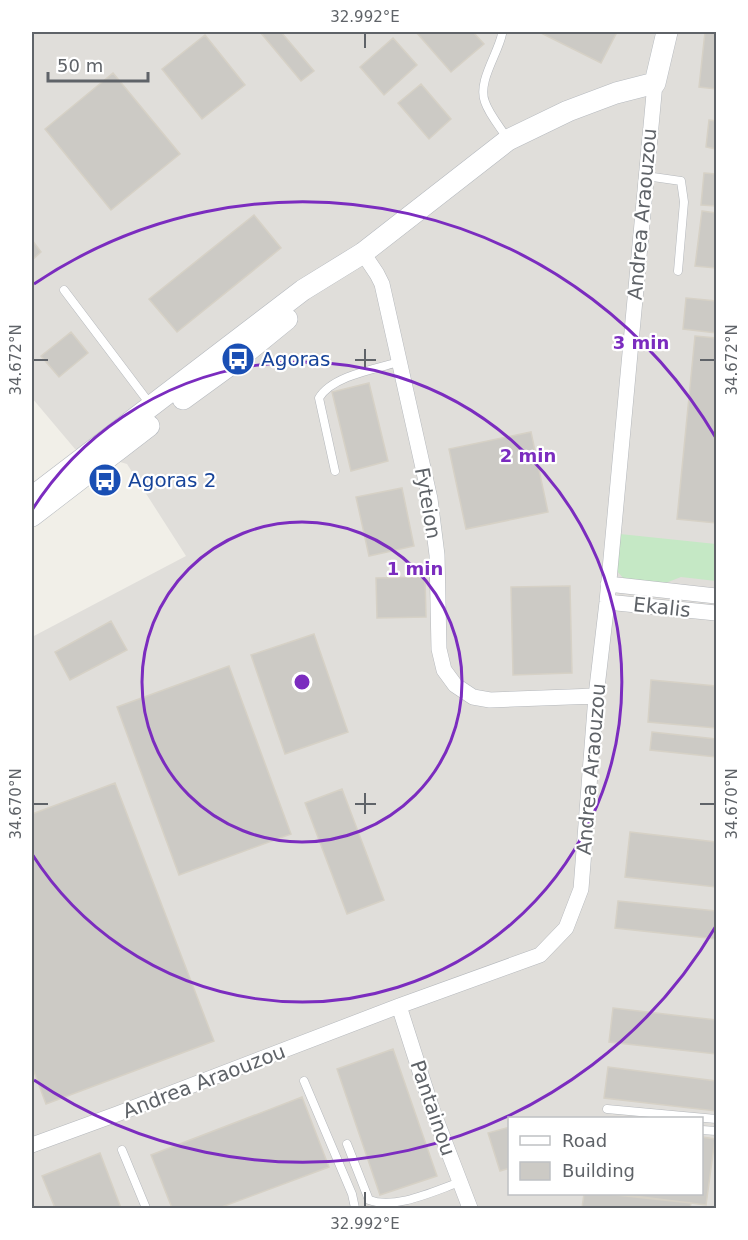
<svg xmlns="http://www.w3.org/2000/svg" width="748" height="1240" viewBox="0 0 748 1240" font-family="'DejaVu Sans',sans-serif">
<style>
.industrial{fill:#e0deda;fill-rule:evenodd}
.green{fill:#c5e8c5}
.building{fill:#cccac5;stroke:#d6d1c6;stroke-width:1.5}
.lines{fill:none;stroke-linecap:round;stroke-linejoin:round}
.service-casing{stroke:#b5b8bc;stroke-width:9}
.minor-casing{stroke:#b5b8bc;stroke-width:16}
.secondary-casing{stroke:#b6babf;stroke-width:22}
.service{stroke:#fff;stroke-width:8}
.minor{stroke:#fff;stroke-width:15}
.secondary{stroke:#fff;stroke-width:21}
.ticks{fill:none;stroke:#5f6368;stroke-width:2}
.ring{fill:none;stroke:#7b2cbf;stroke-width:3}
.labels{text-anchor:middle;stroke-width:4.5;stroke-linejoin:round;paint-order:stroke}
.street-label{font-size:20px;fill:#5f6368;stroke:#fff}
.transit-label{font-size:20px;fill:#164399;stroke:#fff;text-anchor:start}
.centre{fill:#7b2cbf;stroke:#fff;stroke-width:3}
.ring-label{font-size:18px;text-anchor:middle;font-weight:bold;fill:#7b2cbf;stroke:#fff;stroke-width:4.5;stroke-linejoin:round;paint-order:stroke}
.neatline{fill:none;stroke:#5f6368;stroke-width:2}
.ticks-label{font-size:15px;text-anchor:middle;fill:#5f6368}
</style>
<rect width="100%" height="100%" fill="#f1efe8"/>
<!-- industrial -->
<path class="industrial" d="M32,32H716V1208H32V637L186,556L127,464L75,449L32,398ZM510,1118H702V1194H510Z"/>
<!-- green -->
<path class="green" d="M620,534L716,544V581L681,577L663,584L626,581L616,570Z"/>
<!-- building -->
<path class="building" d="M260,32H281L314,71L301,81Z
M416,32H473L484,44L451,72Z
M542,32H617L601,63L541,33Z
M705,32H716V89L699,87Z
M205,35L245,85L202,119L162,69Z
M393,38L417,65L384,95L360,67Z
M113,73L180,154L111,210L45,129Z
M421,84L451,119L429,139L398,103Z
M709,120L716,121V149L706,147Z
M704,173L716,174V206L701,205Z
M702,211L716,213V268L695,266Z
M254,215L281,248L177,332L149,299Z
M32,240L41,252L32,260Z
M686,298L716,301V333L683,329Z
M71,332L88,353L59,377L41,356Z
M695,336L716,338V523L677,519Z
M369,383L388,461L351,471L332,392Z
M531,432L548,512L466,529L449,449Z
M402,488L414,546L369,556L356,497Z
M425,577L426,617L377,618L376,578Z
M570,586L572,673L513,675L511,587Z
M111,621L127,650L70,680L55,652Z
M314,634L348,732L285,754L251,655Z
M229,666L291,834L179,875L117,707Z
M651,680L716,686V728L648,722Z
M652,732L716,739V757L650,750Z
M115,783L214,1041L46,1104L32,1066V814Z
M342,789L384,900L347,914L305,803Z
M630,832L716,842V887L625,877Z
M618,901L716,911V939L615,928Z
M613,1008L716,1020V1054L609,1042Z
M393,1049L437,1176L380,1195L337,1069Z
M608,1067L716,1081V1111L604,1098Z
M302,1097L329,1167L219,1208H172L151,1155Z
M510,1127V1168L500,1171L488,1133Z
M702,1137L715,1139L706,1205L618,1194H702Z
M100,1153L121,1208H55L42,1176Z
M584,1194H607L691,1203L690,1208H582Z"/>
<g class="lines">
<!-- service casing -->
<g class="service-casing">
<path id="service" d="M501,32L502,34C498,54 477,82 485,102C489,114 500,127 507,138
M646,176L681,181L684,202L678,271
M64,290L150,404
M335,471L319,398C332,376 375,369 399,362
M304,1081L352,1194L355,1208
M607,1109L716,1119
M702,1130L716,1131
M347,1144L369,1200C395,1210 434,1191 460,1182
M122,1150L146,1208"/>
</g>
<!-- minor casing -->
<g class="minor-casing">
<path id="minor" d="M363,253L377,274L382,284L430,499L437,555L439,649L444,670L455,685L473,697L490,700L596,696
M608,584L716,596
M607,602L716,613
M399,1006L432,1109L470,1208
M32,1145L117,1114L399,1006L540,955L566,928L581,889L596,696L607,602L655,83"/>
</g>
<!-- secondary casing -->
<g class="secondary-casing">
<path id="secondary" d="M183,399L238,359L287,319
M32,497L303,290L363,253L508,140L568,111L616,93L655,83L667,32
M32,516L149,426"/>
</g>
<!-- service -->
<use href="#service" class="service"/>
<!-- minor -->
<use href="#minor" class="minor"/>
<!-- secondary -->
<use href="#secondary" class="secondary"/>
</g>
<!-- ticks -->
<path class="ticks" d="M365,33V48M365,349V370M33,360H48M355,360H376M700,360H715M365,793V814M33,804H48M355,804H376M700,804H715M365,1192V1207"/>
<!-- distance rings -->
<g class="ring">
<circle cx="302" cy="682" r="160"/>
<path d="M32 510A320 320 0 1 1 32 854"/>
<path d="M716 926A480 480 0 0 1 34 1080M34 284A480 480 0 0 1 716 438"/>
</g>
<!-- icons -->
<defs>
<g id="bus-disc" transform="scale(1.725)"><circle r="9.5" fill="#1a4fb4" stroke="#fff"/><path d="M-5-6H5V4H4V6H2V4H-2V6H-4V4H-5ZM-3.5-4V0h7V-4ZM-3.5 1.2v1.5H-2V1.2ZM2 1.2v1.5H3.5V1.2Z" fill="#fff"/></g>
</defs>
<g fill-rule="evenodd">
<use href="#bus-disc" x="238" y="359"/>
<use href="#bus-disc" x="105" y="480"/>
</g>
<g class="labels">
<!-- street labels -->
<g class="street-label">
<text transform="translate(642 214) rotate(-85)" y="7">Andrea Araouzou</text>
<text transform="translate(428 503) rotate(80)" y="7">Fyteion</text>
<text transform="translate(662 607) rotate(6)" y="7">Ekalis</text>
<text transform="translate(591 769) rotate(-85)" y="7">Andrea Araouzou</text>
<text transform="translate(204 1081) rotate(-21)" y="7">Andrea Araouzou</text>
<text transform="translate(433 1108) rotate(71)" y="7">Pantainou</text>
</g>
<!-- transit labels -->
<g class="transit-label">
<text x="261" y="366">Agoras</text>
<text x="128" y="487">Agoras 2</text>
</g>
</g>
<circle cx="302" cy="682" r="9" class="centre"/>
<g class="ring-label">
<text x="641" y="349">3 min</text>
<text x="528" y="462">2 min</text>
<text x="415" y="575">1 min</text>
</g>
<!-- border -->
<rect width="748" height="1240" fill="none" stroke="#ffffff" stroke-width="66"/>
<!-- legend -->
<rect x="508" y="1117" width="195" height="78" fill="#ffffff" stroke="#bfc1c3" stroke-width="1.5"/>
<rect x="520" y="1136" width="30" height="9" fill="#ffffff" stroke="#bfc1c3" stroke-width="1.5"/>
<text x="562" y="1147" font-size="18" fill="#5f6368">Road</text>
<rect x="520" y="1162" width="30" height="18" fill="#cccac5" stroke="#bfc1c3" stroke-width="1.5"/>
<text x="562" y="1177" font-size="18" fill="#5f6368">Building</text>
<!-- scale -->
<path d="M48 72v9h100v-9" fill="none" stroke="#5f6368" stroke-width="3"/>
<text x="57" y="72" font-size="18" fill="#5f6368" stroke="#ffffff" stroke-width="4.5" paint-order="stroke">50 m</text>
<rect x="33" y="33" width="682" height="1174" class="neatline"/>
<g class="ticks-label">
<text x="365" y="22">32.992°E</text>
<text transform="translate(16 360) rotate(-90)" y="5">34.672°N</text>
<text transform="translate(732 360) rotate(-90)" y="5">34.672°N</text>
<text transform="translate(16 804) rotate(-90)" y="5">34.670°N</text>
<text transform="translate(732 804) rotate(-90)" y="5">34.670°N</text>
<text x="365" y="1229">32.992°E</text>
</g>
</svg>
